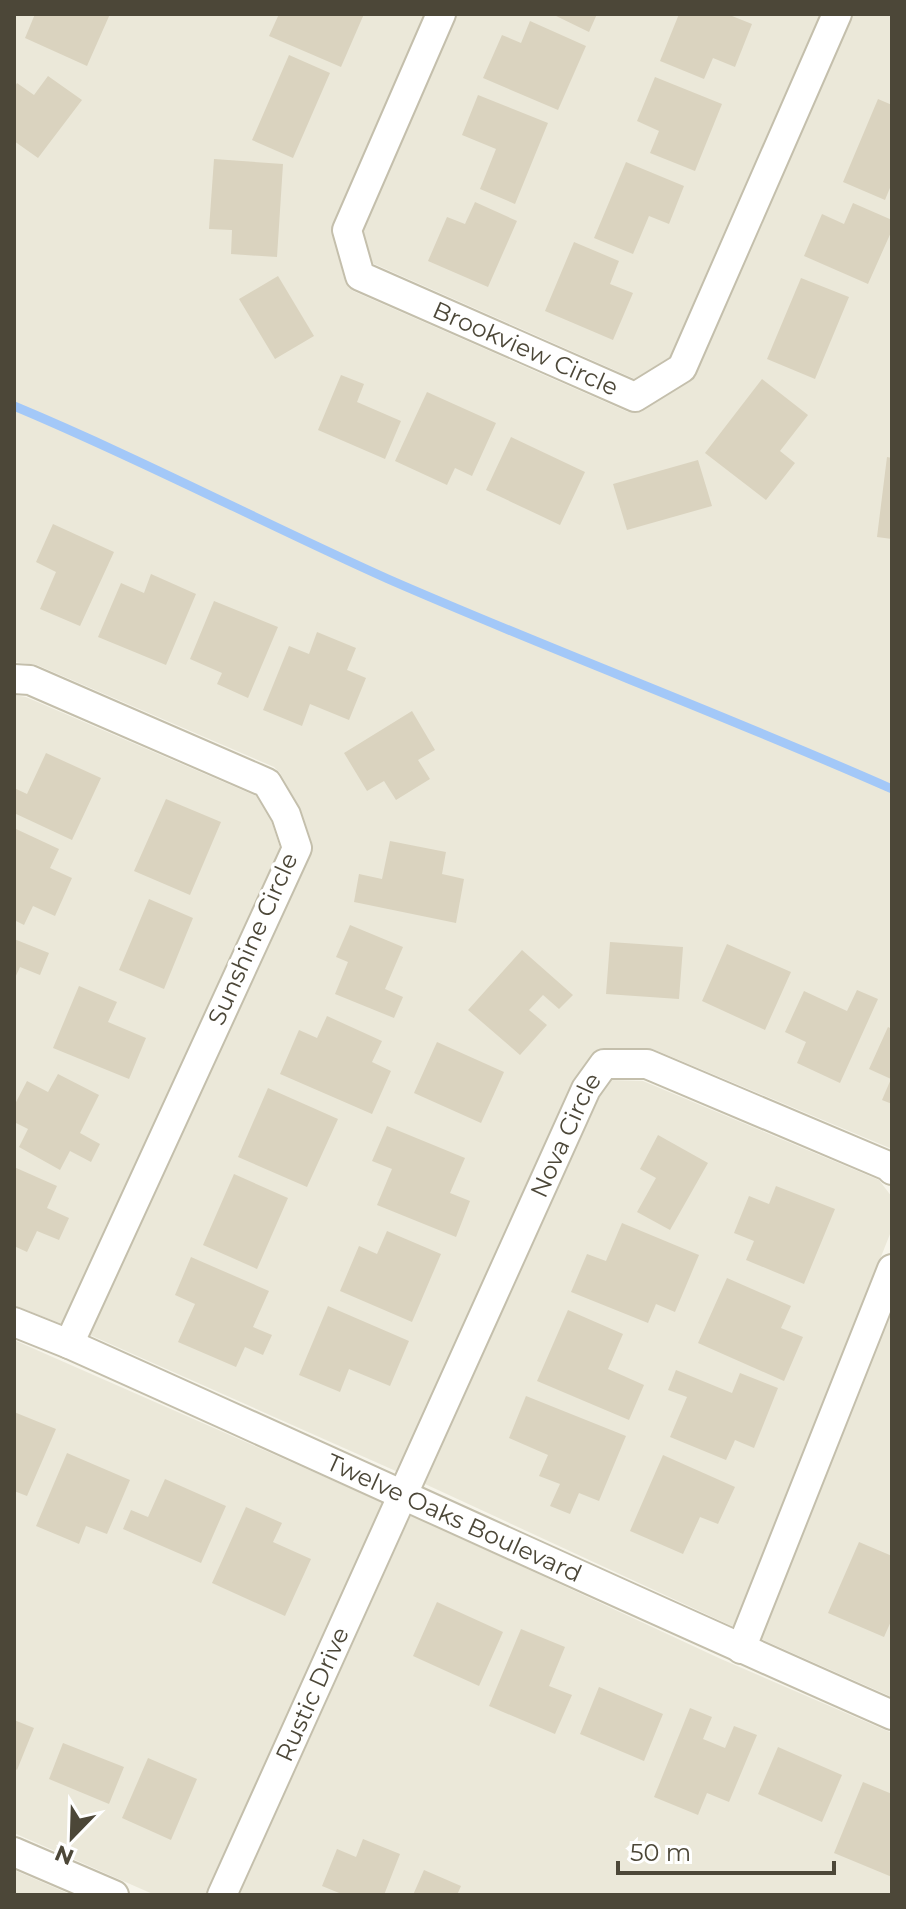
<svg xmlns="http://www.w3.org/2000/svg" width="906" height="1909" viewBox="0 0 906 1909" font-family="Montserrat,sans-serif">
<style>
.residential{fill:#ebe8d9}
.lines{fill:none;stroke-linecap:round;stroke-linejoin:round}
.stream{stroke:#a3c8f8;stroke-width:9}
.building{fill:#dad3bf}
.minor-casing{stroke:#c4bfac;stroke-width:32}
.minor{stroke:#fff;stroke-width:28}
.labels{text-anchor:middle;stroke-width:7;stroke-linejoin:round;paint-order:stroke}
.street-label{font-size:24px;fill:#4c4738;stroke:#fff}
</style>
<rect width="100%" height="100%" fill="#f7f5eb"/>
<!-- residential -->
<path class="residential" d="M14,14H425L333,224V236L345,281L353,291L628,412L641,411L688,382L695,373L853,14H892V1149L653,1049L606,1048L592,1054L573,1083L398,1472L90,1335L310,854L311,842L300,808L280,773L274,767L37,665L14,662Z
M457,14H820L670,357L635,379L372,263L363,230Z
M14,695L26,697L256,796L272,823L280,848L62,1324L14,1305Z
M610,1080L643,1081L879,1180L892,1197V1229L734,1627L425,1484L599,1097Z
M892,1309V1697L761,1639Z
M14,1340L384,1503L206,1895H155L14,1833Z
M411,1515L721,1659L892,1733V1895H239Z
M14,1870L72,1895H14Z"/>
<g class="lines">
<!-- stream -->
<path class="stream" d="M14,406C141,459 263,523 388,579C555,652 725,715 892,789"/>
</g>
<!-- building -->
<path class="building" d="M35,14H110L87,66L25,38Z
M279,14H364L341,67L269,36Z
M552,14H597L589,32Z
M679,14H727L752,24L735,67L713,58L704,79L660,61Z
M530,21L586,46L558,110L483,78L502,35L521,43Z
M289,55L330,73L293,158L252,140Z
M48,76L82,100L38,158L14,141V88L17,83L34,95Z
M655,77L722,104L695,171L650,153L659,131L637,121Z
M478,95L548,123L515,204L480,189L496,149L462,135Z
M878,99L892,105V183L885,200L843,182Z
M214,159L283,164L277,257L231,254L232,230L209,229Z
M626,162L684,186L669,224L649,216L633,254L594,238Z
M475,202L517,221L488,287L428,261L447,217L465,224Z
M853,203L892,220V230L868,284L804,256L822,214L844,224Z
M574,242L619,261L610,284L633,293L613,340L545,311Z
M278,276L314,336L275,359L239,299Z
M801,278L849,297L815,379L767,359Z
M341,375L364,384L357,402L401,421L385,459L318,430Z
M762,379L808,415L780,451L795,463L766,500L705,453Z
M427,392L496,423L472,476L455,468L447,485L395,461Z
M511,437L585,472L560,525L486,490Z
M887,457L892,458V539L877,537Z
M698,460L712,506L627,530L613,484Z
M53,524L114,552L80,626L40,609L56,572L36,562Z
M151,574L196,594L166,665L98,637L121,583L144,593Z
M214,601L278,627L248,698L217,684L222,673L190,659Z
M317,632L356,648L347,670L366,678L349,720L310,704L302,726L263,710L289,646L309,654Z
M412,711L435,750L418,760L430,779L396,800L384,781L367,791L344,753Z
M46,753L101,778L72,840L14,813V788L27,794Z
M166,799L221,822L190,895L134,871Z
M16,829L59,849L50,868L72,878L55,916L33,906L24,925L14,920Z
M390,841L446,852L442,874L464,879L456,923L354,902L359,874L382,879Z
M149,899L193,918L164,989L119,970Z
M350,925L403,947L385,989L403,997L394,1018L335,994L348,962L336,957Z
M14,939L49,953L40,975L20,967L14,980Z
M610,942L683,947L679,999L606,994Z
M727,944L791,972L765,1030L702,1001Z
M522,950L573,995L559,1009L543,995L529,1010L547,1025L520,1055L468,1010Z
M79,986L117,1002L108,1022L146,1038L129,1079L53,1048Z
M857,990L878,999L840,1083L797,1063L806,1042L785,1032L804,991L847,1011Z
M327,1016L382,1041L372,1062L391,1071L372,1114L280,1074L299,1030L317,1038Z
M888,1027L892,1029V1104L882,1100L891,1079L869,1069Z
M437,1042L504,1072L481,1123L414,1093Z
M58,1074L99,1095L80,1133L100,1144L91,1162L70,1151L60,1170L19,1147L28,1129L14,1122V1106L27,1081L48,1092Z
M268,1088L338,1119L307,1187L238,1157Z
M387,1126L465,1158L450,1193L470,1201L456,1237L377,1205L392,1169L372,1161Z
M658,1135L708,1163L670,1230L637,1212L656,1178L640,1169Z
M14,1167L57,1186L47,1208L69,1218L59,1240L37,1231L27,1252L14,1246Z
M234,1174L288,1198L257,1269L203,1245Z
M776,1186L835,1209L804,1284L746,1260L754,1241L734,1233L749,1196L769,1204Z
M622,1223L699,1255L675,1312L656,1304L648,1323L571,1292L587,1254L606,1261Z
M387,1231L441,1254L412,1322L340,1291L359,1246L377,1254Z
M191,1257L269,1291L253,1327L272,1335L263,1355L245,1347L236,1367L178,1342L195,1304L175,1295Z
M727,1278L791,1306L781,1328L803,1337L784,1381L698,1343Z
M328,1306L409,1341L390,1386L349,1369L340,1392L299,1375Z
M568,1310L623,1334L608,1369L644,1385L629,1420L537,1381Z
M676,1370L732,1393L740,1373L778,1388L754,1448L735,1440L726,1460L670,1437L687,1397L668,1390Z
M526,1396L626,1436L599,1501L579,1493L570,1514L550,1506L560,1484L539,1476L548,1455L509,1438Z
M14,1412L56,1429L27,1496L14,1491Z
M67,1453L130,1480L107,1534L86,1526L79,1544L36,1526Z
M663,1455L735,1487L718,1524L700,1517L683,1554L630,1531Z
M165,1479L226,1506L201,1563L123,1529L131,1510L148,1517Z
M246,1507L282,1523L273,1542L311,1559L285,1616L212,1583Z
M859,1542L892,1556V1619L884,1637L828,1613Z
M437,1602L503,1632L479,1686L413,1656Z
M521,1629L565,1647L549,1686L572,1695L555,1734L489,1706Z
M599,1687L663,1714L644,1761L580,1734Z
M690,1708L712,1717L703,1739L725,1748L734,1726L757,1735L729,1802L707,1793L698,1815L654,1797Z
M14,1720L34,1728L17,1770L14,1768Z
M63,1743L124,1767L109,1804L49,1779Z
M778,1747L842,1775L822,1822L758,1794Z
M148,1758L197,1779L171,1840L122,1818Z
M863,1782L892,1794V1877L834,1853Z
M363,1839L400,1854L384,1895H344L322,1886L337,1849L356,1857Z
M424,1870L461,1886L457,1895H413Z"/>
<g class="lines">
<!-- minor casing -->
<g class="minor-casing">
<g id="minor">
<path id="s1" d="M441,14L347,230L360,276L635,397L682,368L837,14"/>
<path d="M14,679L30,680L267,783L286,815L297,848L69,1344"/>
<path id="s2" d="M14,1322L69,1344C344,1467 617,1594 892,1715"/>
<path d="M741,1649L892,1269"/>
<path d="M14,1852L114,1895"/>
<path id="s3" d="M222,1895L586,1089L604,1064H647L888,1166L892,1170"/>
</g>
</g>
<!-- minor -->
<use href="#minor" class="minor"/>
</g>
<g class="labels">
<!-- street labels -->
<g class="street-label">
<text dy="8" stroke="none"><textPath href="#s1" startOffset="464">Brookview Circle</textPath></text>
<text transform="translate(253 939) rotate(-66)" y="8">Sunshine Circle</text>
<text dy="8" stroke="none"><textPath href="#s3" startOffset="834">Nova Circle</textPath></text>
<text dy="8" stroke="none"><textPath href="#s2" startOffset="482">Twelve Oaks Boulevard</textPath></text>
<text dy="8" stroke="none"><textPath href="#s3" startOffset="220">Rustic Drive</textPath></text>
</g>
</g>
<!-- border -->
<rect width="906" height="1909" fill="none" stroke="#4c4738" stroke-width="32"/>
<!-- north arrow -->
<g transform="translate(72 1837) rotate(203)" stroke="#ffffff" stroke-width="6" paint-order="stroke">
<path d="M0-6L14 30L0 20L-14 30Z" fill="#4c4738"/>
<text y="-12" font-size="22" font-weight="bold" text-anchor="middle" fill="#4c4738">N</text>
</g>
<!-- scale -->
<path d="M618 1861v12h216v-12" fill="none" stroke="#4c4738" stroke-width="4"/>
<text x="630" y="1861" font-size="24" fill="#4c4738" stroke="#ffffff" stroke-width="6" paint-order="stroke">50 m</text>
</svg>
